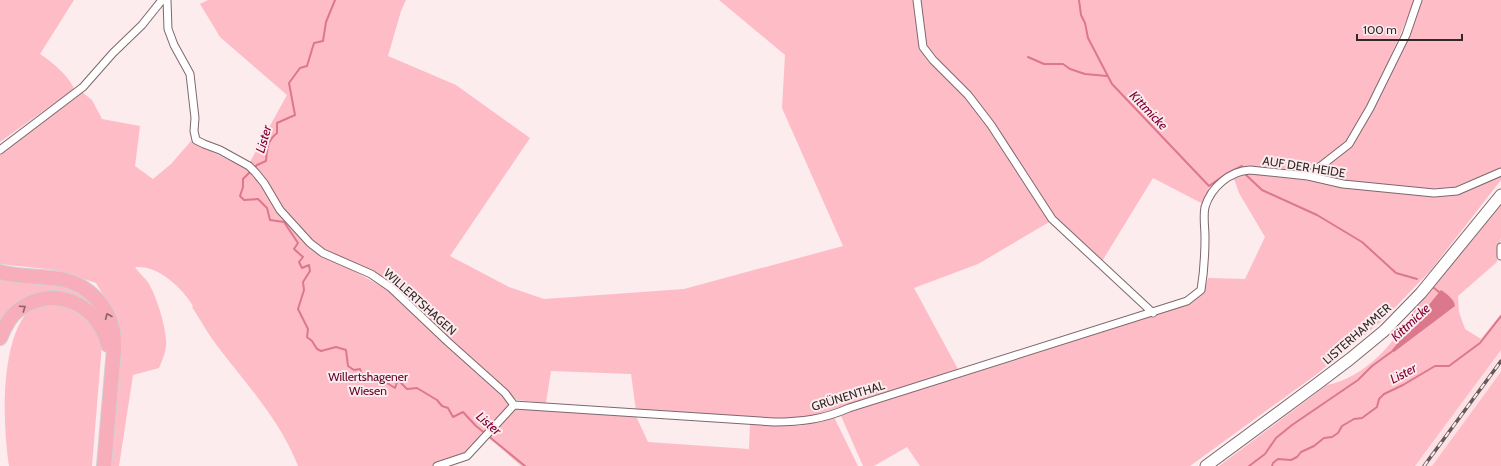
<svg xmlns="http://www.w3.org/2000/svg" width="1501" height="466" viewBox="0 0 1501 466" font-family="Cabin,sans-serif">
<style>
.built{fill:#fde1e5}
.green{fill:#febcc7}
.water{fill:#dc788c}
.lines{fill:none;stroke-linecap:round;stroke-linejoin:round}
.stream{stroke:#dc788c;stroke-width:2}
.minor-casing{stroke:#7e676b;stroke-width:9}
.secondary-casing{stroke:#7e676b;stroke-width:13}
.motorway-casing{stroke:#d2d0d0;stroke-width:16}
.minor{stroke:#fff;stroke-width:7}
.secondary{stroke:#fff;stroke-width:11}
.motorway{stroke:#f7adba;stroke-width:14}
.rail-casing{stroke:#655a5b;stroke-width:3.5}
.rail{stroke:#fcecee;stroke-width:2;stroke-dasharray:6;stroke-linecap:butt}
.oneway{stroke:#8b646a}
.labels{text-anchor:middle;stroke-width:4;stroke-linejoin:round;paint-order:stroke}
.street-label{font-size:12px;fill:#322829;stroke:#fcecee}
.park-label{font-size:12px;fill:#600125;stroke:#fcecee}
.water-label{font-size:13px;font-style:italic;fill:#810034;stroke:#fcecee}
</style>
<rect width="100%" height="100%" fill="#fcecee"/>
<!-- built -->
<path class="built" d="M1501,350V371L1432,466H1415Z"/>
<!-- green -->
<path class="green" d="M0,0H74L40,54C51,61 70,77 74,89L0,142Z
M208,0H406L401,11L388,56L456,85L530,138L450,256L509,287L544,299L684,289L843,246L782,108L785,55L719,0H914L922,51L966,96L989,126L1051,221L978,264L914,288L959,371L801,419H774L636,411L631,374L551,371L546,403L517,400L372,273L324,249L323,254L390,291L499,393L509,405L472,451L459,457L433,466H298C280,419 245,383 215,343C207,332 200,319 192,307L193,306C184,291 165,272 147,268C144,267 139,267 135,267C138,272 143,276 147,281C156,293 168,332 166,347C165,354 162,361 159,368L133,375L119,466H110L121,346L117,318L96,283L55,270L0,264V154L82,92L92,100L102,119L140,126L135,166L153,179L171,164L191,141L246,169L287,95L220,37L200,4Z
M918,0H1415L1369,107L1345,143L1329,158L1306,169L1291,171L1252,166L1242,168L1228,172L1209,188L1205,205L1153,178L1101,263L1053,219L970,93L926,46Z
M1420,0H1501V169L1476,178L1455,187L1432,189L1344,181L1324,176L1323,169L1351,146L1390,75Z
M1250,173L1306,180L1341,187L1446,194L1498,175L1501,176V180L1431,270L1383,320L1317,374L1190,466H920L907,447L874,466H863L841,416L850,412L1189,303L1203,293L1208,278L1245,279L1265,237L1239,193L1234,179Z
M1501,205V237L1497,262L1458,296L1459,312L1465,329L1481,339L1501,314V350L1415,466H1219L1327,385C1366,377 1393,344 1413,312Z
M0,275L75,285L93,298L102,322L49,295L0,331Z
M65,304L88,316L102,344L92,466H9C2,420 0,336 32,307C38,303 57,304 65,304Z
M1501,371V466H1432L1500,373Z
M515,407L635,414L648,442L749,449L750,424L799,426L834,417L858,466H521L488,437Z"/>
<!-- water -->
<path class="water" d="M1441,290C1447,294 1454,299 1455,306L1394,352L1392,350Z"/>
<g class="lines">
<!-- stream -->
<path class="stream" d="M335,0L326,22L323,41L314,43L307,66L300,68L289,83L295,115L277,123V133C267,141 267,149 266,161L257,165L243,179V187L240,196L244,200L258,199L267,208L270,220L284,222L298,243L294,249L303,257L299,262L302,268L309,265L310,271L303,282L304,290L298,309L308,329L307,337L312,341L317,349L321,351L336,347L346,350L348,366L354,370L360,369L363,377L373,376L379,384L387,383L395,388L398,380L407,389L417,388L437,400L442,406L448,408L453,417L463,412L476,426L525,466
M1079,0L1081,15L1085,23L1088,38L1112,84L1209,186L1226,174L1242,166
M1028,57L1044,64H1063L1070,69L1085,74L1107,76
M1245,174L1262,190L1317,215L1362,242L1396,273L1417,279
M1434,288L1439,292L1440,294
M1249,466L1265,454L1276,438L1292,425L1358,380L1372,366L1394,350
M1272,466L1273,463L1278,459L1291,460L1297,457L1301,452L1314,446L1324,438L1332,437L1338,433L1342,426L1354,419L1362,418L1377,407L1379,399L1384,394L1403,385L1435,366H1449L1480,343L1501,316"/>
<!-- minor casing -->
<g class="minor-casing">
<path id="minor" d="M167,0L168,29L174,45L190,74L195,118L194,131L196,140L204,144L220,150L249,166L255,172L264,183L280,210L310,243L323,253L371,274L390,287L448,342L505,393L514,405
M917,0L923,47L933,60L968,95L991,125L1052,219L1153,313
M0,150L83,87L113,53L142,25L162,0
M1308,176L1349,144L1370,108L1406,35L1418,0
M1501,247V256
M514,405L774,422C802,422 824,419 849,408L1187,301L1201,290C1204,272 1205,255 1205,237C1205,228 1203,216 1205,207C1211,187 1230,171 1250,170L1308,176L1343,184L1434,193L1457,191L1501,172
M437,466L467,456L514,405"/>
</g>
<!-- secondary casing -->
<g class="secondary-casing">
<path id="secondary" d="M1206,466L1317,384L1350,359L1384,331L1421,293L1501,195"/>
</g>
<!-- motorway casing -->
<g class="motorway-casing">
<path id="motorway" d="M0,272C21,278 43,275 65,280C89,286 108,306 113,331C114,337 114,343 114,349L104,466
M0,338C4,329 8,319 16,312C51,283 98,302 108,345"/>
</g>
<!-- minor -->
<use href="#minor" class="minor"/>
<!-- secondary -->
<use href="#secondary" class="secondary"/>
<!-- motorway -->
<use href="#motorway" class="motorway"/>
<!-- rail casing -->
<g class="rail-casing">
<path id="rail" d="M1424,466L1501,361"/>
</g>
<!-- rail -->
<use href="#rail" class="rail"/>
</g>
<!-- one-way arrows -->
<defs><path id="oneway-chevron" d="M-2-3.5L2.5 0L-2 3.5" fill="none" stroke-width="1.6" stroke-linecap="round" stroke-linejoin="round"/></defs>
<g class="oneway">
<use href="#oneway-chevron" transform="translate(23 308) rotate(-34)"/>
<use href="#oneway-chevron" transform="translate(108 316) rotate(-113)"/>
</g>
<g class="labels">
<!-- street labels -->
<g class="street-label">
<text transform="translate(1304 167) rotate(9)" y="4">AUF DER HEIDE</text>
<text transform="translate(420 302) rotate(42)" y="4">WILLERTSHAGEN</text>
<text transform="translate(1357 334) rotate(-41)" y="4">LISTERHAMMER</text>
<text transform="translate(848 396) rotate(-17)" y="4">GRÜNENTHAL</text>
</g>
<!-- park labels -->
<g class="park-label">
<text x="368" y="381">Willertshagener<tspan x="368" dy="14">Wiesen</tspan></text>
</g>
<!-- water labels -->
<g class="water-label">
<text transform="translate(1149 110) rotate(46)" y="5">Kittmicke</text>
<text transform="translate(263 139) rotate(-74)" y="5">Lister</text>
<text transform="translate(1410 322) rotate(-43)" y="5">Kittmicke</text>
<text transform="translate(1403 373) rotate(-28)" y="5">Lister</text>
<text transform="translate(489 423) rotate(41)" y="5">Lister</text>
</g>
</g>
<!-- scale -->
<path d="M1357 34v6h105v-6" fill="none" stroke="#322829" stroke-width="2"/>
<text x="1363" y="34" font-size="12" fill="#322829" stroke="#fcecee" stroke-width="3" paint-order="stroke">100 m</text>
</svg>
